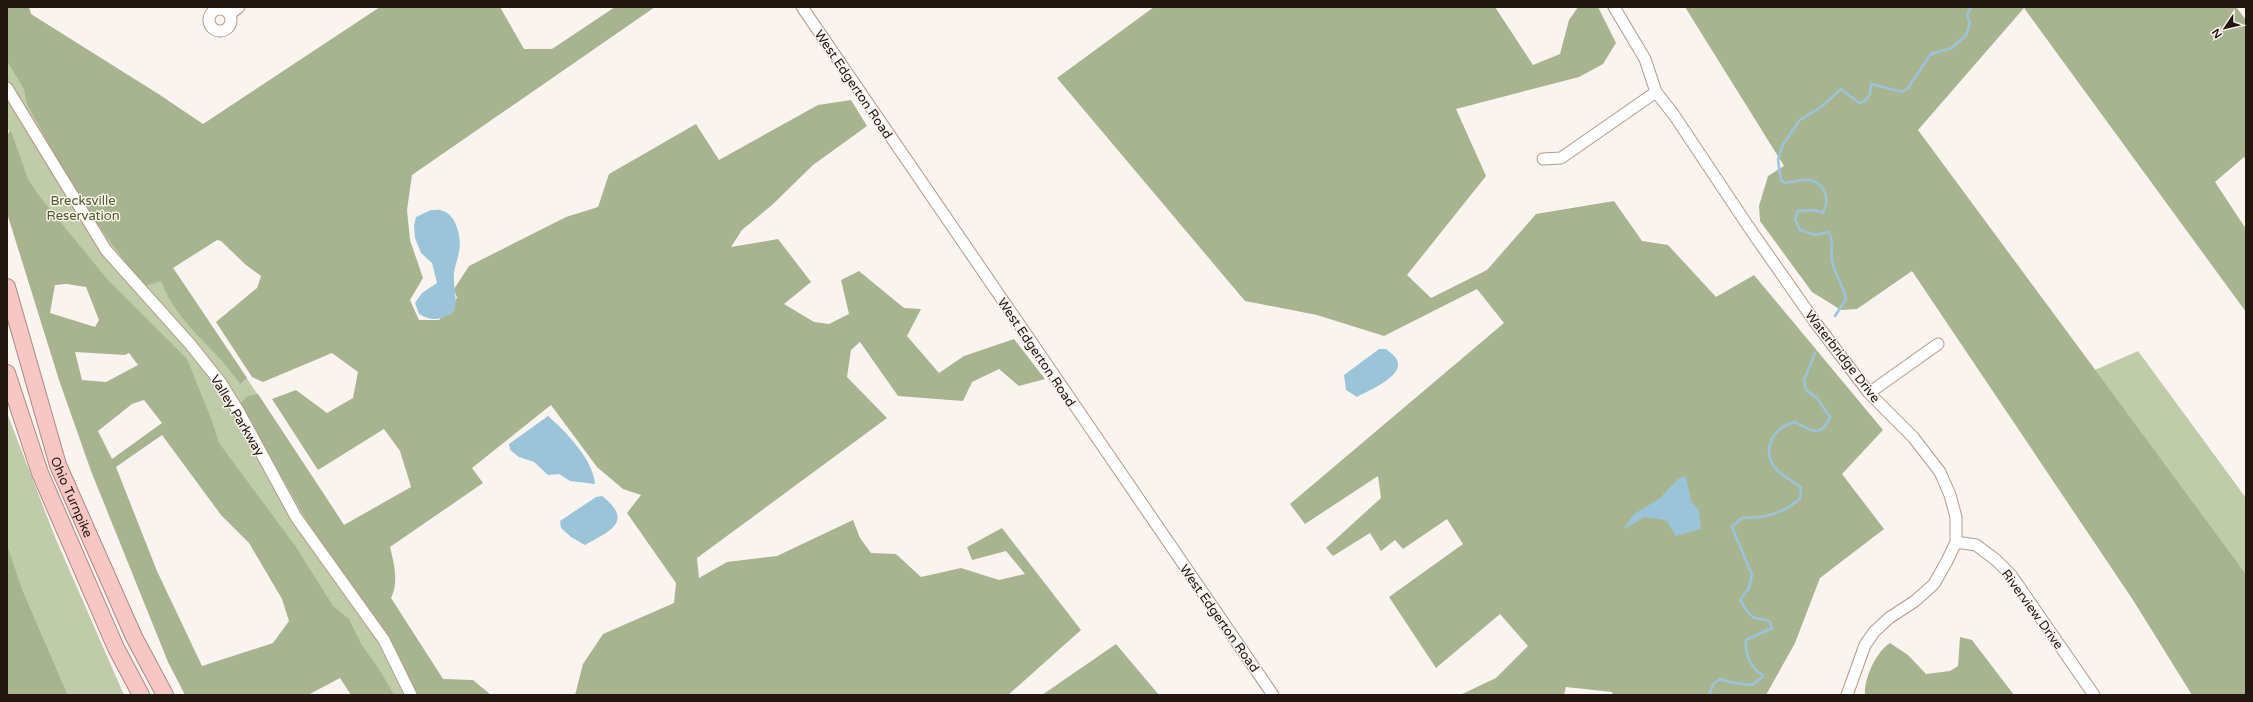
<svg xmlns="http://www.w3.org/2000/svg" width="2253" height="702" viewBox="0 0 2253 702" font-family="'Varela Round',sans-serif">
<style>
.green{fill:#c0cbaa}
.forest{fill:#a8b490;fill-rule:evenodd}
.water{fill:#9bc4d8}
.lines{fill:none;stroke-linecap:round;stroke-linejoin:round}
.stream{stroke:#9bc4d8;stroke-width:2.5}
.minor-casing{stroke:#b69988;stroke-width:13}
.highway-casing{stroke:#ac8985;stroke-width:18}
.minor{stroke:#fff;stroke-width:11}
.highway{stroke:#f7c7c4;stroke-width:16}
.labels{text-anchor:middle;stroke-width:3;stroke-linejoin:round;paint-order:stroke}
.street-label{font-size:13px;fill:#211610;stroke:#faf4f0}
.park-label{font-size:13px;fill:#4f5e27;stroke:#faf4f0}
</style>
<rect width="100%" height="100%" fill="#faf4f0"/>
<!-- green -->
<path class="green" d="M7,29L184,284L324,494L453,695H365L20,176L7,124Z
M2138,351L2246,498V574L2095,370Z
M7,413L55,537L124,695H68L23,591L7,544Z"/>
<!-- forest -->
<path class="forest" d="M7,7H29L31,14L160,95L203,124L380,7H500L524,49H552L615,7H655L412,175L407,210L410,240L423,278L410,300L419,320H439L457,298L454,289L469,266L566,217L598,207L609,174L696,124L719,160L818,105L851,100L867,126L813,165L772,205L742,230L731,247L778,239L811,282L784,304L814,322L829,324L849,314L841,280L859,271L904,308L921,309L907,336L939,373L964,356L1014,339L1045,379L1019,386L999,369L972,382L963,401L898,396L860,342L851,350L847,377L887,418L697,558L699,578L727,562L777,556L853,520L860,538L871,553L896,554L921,577L961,568L999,580L1025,574L1006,551L972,560L967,547L1002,528L1081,630L1008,695H575L583,664L603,634L674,603L676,583L627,513L641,495L623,489L597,467L551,405L472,468L483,483L390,547C394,563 399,582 391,598L443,679L473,680L491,695H416L396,651L350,587L308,523L240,403L248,396L258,394L344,525L411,487L400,451L384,429L318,470L272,399L296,390L327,413L353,398L358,372L332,353L263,382L252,377L216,322L257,288L261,276L246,265L221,241L217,240L173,268L247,378L240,384C214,345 178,326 161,281L145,286C97,230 62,169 27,104L24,89L7,61Z
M1154,7H1495L1533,65L1560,54L1569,20L1578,7H1598L1616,43L1603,64L1579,77L1456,109L1486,176L1407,275L1431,298L1487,270L1536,214L1614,201L1642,241L1668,245L1716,297L1754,275L1883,430L1842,474L1884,529L1820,578L1795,643L1766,695H1613L1612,692L1566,687L1564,695H1460L1496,678L1528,646L1500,614L1436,668L1389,597L1463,544L1447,519L1403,549L1395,540L1381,551L1370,533L1333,556L1326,548L1381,498L1378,476L1305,524L1290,504L1504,323L1477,289L1384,336L1317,315L1245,301L1057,78Z
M1685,7H2236L2246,20V159L2244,157L2215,182L2246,229V312L2024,8L1918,130L2246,574V695H2192L2133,600L1912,271L1857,309L1841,310L1812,292L1760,221L1759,206L1768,176L1784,166Z
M11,131L28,179L40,197L107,279L187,359L212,421L219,443L296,547L333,606L349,619L361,644L379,669L394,695H351L340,678L308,695H185L168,662L91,471L59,380L7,213V134ZM67,284L86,287L99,320L95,327L50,313L55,285ZM75,352L125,355L129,353L138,365L106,382L82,380ZM144,400L162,423L112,459L98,431L132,404ZM162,435L221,515L249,543L282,599L289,621L273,643L202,666L157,571L116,467Z
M7,544L23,591L68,695H7Z
M1960,637L1972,640L2014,695H1865C1864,678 1876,652 1890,643L1908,655L1926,674L1950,671L1958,666Z
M1116,644L1159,695H1042Z"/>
<!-- water -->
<path class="water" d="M431,210C435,210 440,209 443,211C457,215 462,240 459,252C458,259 455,265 454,273C453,289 458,296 454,312C440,320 433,322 419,314L415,303L422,293L437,283L432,263L421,253L415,238L414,226L416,217Z
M1379,349H1386C1390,352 1395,356 1397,360C1405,376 1368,391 1357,397L1346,390L1344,375Z
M548,416C566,432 593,459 595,484L570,481L559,474L548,475L534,462L519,457L510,450L509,444Z
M1686,476L1691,501L1699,510L1701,529L1676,536L1666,520L1644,517L1623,530L1634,514L1659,499L1678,479Z
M602,496C635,522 609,531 585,545L571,537L561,528L560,521L596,497Z"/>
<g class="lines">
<!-- stream -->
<path class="stream" d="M1835,316L1846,299C1843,285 1834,274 1832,260C1830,250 1835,240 1828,232L1816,235L1800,230L1795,219L1798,211L1815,210L1823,213C1830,200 1826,184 1810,180C1804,179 1792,182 1785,183L1781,180L1778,160L1783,144L1800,120L1821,107L1841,89L1859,103L1865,101L1870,94L1871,84L1902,92L1907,89L1931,54L1952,48L1966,35L1970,23L1967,15L1971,7
M1709,695L1713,684L1720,679L1734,683L1752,685L1762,677L1763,675C1750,669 1745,653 1746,640L1772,628L1770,622C1765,618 1761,620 1755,618C1748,615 1744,606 1740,600L1749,588L1752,575L1732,527L1742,518C1765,518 1782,514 1800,499L1801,487C1793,482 1783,476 1776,469C1760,449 1774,427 1795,422C1810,431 1822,438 1830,417L1817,398L1806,390L1804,380L1815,353"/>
<!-- minor casing -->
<g class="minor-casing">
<path id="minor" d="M802,7L1273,695
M1614,7L1645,59L1656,92L1674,115L1750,229L1815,322L1869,393L1913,437L1940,472L1950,495L1956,517V542L1947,561L1934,584L1915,601L1889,618L1874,632L1865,645L1847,695
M209 20a11 11 0 1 1 22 0a11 11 0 1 1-22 0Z
M230,14L239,7
M7,88L106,250L190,344L221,383L239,412L296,517L384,640L411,695
M1543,159L1561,158L1656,92
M1869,393L1938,344
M1956,542L1976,545L1996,560L2011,575L2094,695"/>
</g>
<!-- highway casing -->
<g class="highway-casing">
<g id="highway">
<path id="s1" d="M7,287L58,465L134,637L165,695"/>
<path d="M7,373L40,473L116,648L141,695"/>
</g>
</g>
<!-- minor -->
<use href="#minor" class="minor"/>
<!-- highway -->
<use href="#highway" class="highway"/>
</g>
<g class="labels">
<!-- street labels -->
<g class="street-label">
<text transform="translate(854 84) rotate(56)" y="5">West Edgerton Road</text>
<text transform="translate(1037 352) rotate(56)" y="5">West Edgerton Road</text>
<text transform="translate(1843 356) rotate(52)" y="5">Waterbridge Drive</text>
<text transform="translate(238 415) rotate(59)" y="5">Valley Parkway</text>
<text dy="5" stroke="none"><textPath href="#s1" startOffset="220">Ohio Turnpike</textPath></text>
<text transform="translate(2033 609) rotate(54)" y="5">Riverview Drive</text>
<text transform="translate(1220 618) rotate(55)" y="5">West Edgerton Road</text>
</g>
<!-- park labels -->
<g class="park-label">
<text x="83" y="205">Brecksville<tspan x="83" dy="15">Reservation</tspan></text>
</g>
</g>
<!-- border -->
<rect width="2253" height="702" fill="none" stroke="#211610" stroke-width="16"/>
<!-- north arrow -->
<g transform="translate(2225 28) rotate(235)" stroke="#faf4f0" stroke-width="3" paint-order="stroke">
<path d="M0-3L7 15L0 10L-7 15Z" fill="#211610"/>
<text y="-6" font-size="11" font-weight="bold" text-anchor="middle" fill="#211610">N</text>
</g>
</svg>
